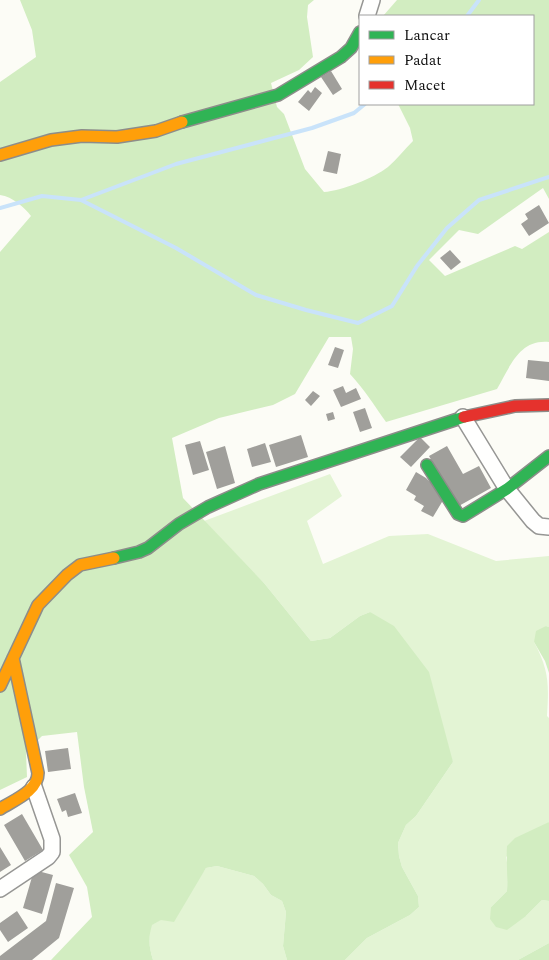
<svg xmlns="http://www.w3.org/2000/svg" width="549" height="960" viewBox="0 0 549 960" font-family="Spectral,serif">
<style>
.green{fill:#e3f4d4}
.forest{fill:#d2edc1}
.lines{fill:none;stroke-linecap:round;stroke-linejoin:round}
.stream{stroke:#c9e3fa;stroke-width:4}
.building{fill:#a09f9b}
.street-casing{stroke:#969694;stroke-width:18}
.fast-casing{stroke:#8d8d8a;stroke-width:14}
.slow-casing{stroke:#8d8d8a;stroke-width:14}
.jam-casing{stroke:#8d8d8a;stroke-width:14}
.street{stroke:#fffffe;stroke-width:15}
.fast{stroke:#30b455;stroke-width:11}
.slow{stroke:#ff9f0a;stroke-width:11}
.jam{stroke:#e5322d;stroke-width:11}
</style>
<rect width="100%" height="100%" fill="#fcfcf6"/>
<!-- green -->
<path class="green" d="M330,474L342,496L307,521L323,564L389,536L428,534L496,561L549,556V627L546,626L534,642C549,670 549,684 547,716L549,718V822L506,857L508,868L507,891L491,907L526,916L542,900L549,901V943L518,960H345L367,938L410,915L419,907L418,896L402,867L399,856L398,843L406,825L416,816L453,762L370,612L360,616L330,638L311,641L264,583L204,521Z
M217,866L254,876L263,884L271,895L282,901L286,912L283,946L287,960H153C149,947 148,938 151,925C175,914 192,889 206,868Z"/>
<!-- forest -->
<path class="forest" d="M20,0H314L308,5L307,17L313,57L299,70L271,83L277,107L284,114L305,169L324,192C341,191 374,178 388,167C397,159 405,149 413,141L410,128L398,104H533V16H383L397,0H549V199L543,188L478,234L459,230L429,260L445,276L515,246L522,249L549,232V342C519,339 510,367 497,389L386,422C374,405 364,389 350,374L353,349L351,337H329L295,394L273,405L219,418L172,438L183,498L264,583L311,641L330,638L360,616L370,612L394,626L429,672L453,762L416,816L406,825L398,843L399,856L402,867L418,896L419,907L410,915L367,938L345,960H287L283,946L286,912L282,901L271,895L263,884L254,876L217,866L206,868L174,922L161,920L152,925C148,938 149,947 153,960H51L92,917L87,887L69,855L93,832L84,787L77,732L42,736L26,752L27,777L0,790V252L31,216C24,207 13,197 0,195V82L36,57L32,30Z
M546,626L549,627V673L545,661L534,642L536,631Z
M549,822V901L542,900L526,916L507,930L496,927L490,919L491,907L507,891C508,876 506,861 507,846L515,838Z
M549,943V960H518Z"/>
<g class="lines">
<!-- stream -->
<path class="stream" d="M467,16L479,0
M81,200L176,248L256,295L306,310L358,323L392,306L417,266L447,228L479,200L549,177
M0,208L42,196L81,200L176,164L312,128L354,113L365,104"/>
</g>
<!-- building -->
<path class="building" d="M331,71L342,89L333,95L321,77Z
M315,87L322,93L309,111L298,102L308,90L311,93Z
M328,151L341,154L337,174L323,171Z
M539,205L549,223L529,236L521,224L528,219L525,214Z
M450,250L461,262L451,270L440,258Z
M335,347L344,350L338,368L328,365Z
M528,360L549,362V381L526,378Z
M343,386L346,393L356,388L361,399L341,407L333,390Z
M313,391L320,396L311,406L305,400Z
M365,408L372,428L360,432L353,412Z
M333,412L335,419L328,421L326,414Z
M301,435L308,457L276,467L269,445Z
M420,437L430,447L411,467L400,457Z
M200,441L209,470L193,475L185,445Z
M265,443L271,462L252,467L247,449Z
M225,446L235,483L217,489L206,452Z
M447,446L463,474L479,466L491,488L457,507L429,456Z
M416,472L426,478L445,497L433,517L421,511L424,506L414,500L416,496L406,490Z
M68,748L71,769L48,772L45,751Z
M75,793L82,813L68,817L66,810L62,812L57,799Z
M22,814L43,850L25,861L4,825Z
M0,847L11,865L0,872Z
M34,870L53,875L42,914L23,908Z
M56,883L74,888L59,938L32,960H0V956L46,921Z
M17,911L28,928L8,942L0,930V923Z"/>
<g class="lines">
<!-- street casing -->
<g class="street-casing">
<path id="street" d="M367,16L372,0
M463,417L507,489L533,521L539,526L549,527
M0,889L48,857L52,852V839L34,787"/>
</g>
<!-- fast casing -->
<g class="fast-casing">
<path id="fast" d="M182,122L278,95L341,57L351,48L360,32
M427,465L458,514L463,516L507,489L549,456
M114,558L139,552L148,548L179,524L208,507L259,484L464,417"/>
</g>
<!-- slow casing -->
<g class="slow-casing">
<path id="slow" d="M0,155L51,140L82,136L117,137L156,131L182,122
M0,686L38,605L67,575L80,565L114,558
M0,809C14,800 38,791 38,773L13,658"/>
</g>
<!-- jam casing -->
<g class="jam-casing">
<path id="jam" d="M464,417L515,406L549,405"/>
</g>
<!-- street -->
<use href="#street" class="street"/>
<!-- fast -->
<use href="#fast" class="fast"/>
<!-- slow -->
<use href="#slow" class="slow"/>
<!-- jam -->
<use href="#jam" class="jam"/>
</g>
<!-- legend -->
<rect x="359" y="15" width="175" height="90" fill="#ffffff" stroke="#9f9f9f"/>
<rect x="369" y="31" width="25" height="8" fill="#30b455" stroke="#9f9f9f"/>
<text x="404" y="40" font-size="15" fill="#101010">Lancar</text>
<rect x="369" y="56" width="25" height="8" fill="#ff9f0a" stroke="#9f9f9f"/>
<text x="404" y="65" font-size="15" fill="#101010">Padat</text>
<rect x="369" y="81" width="25" height="8" fill="#e5322d" stroke="#9f9f9f"/>
<text x="404" y="90" font-size="15" fill="#101010">Macet</text>
</svg>
